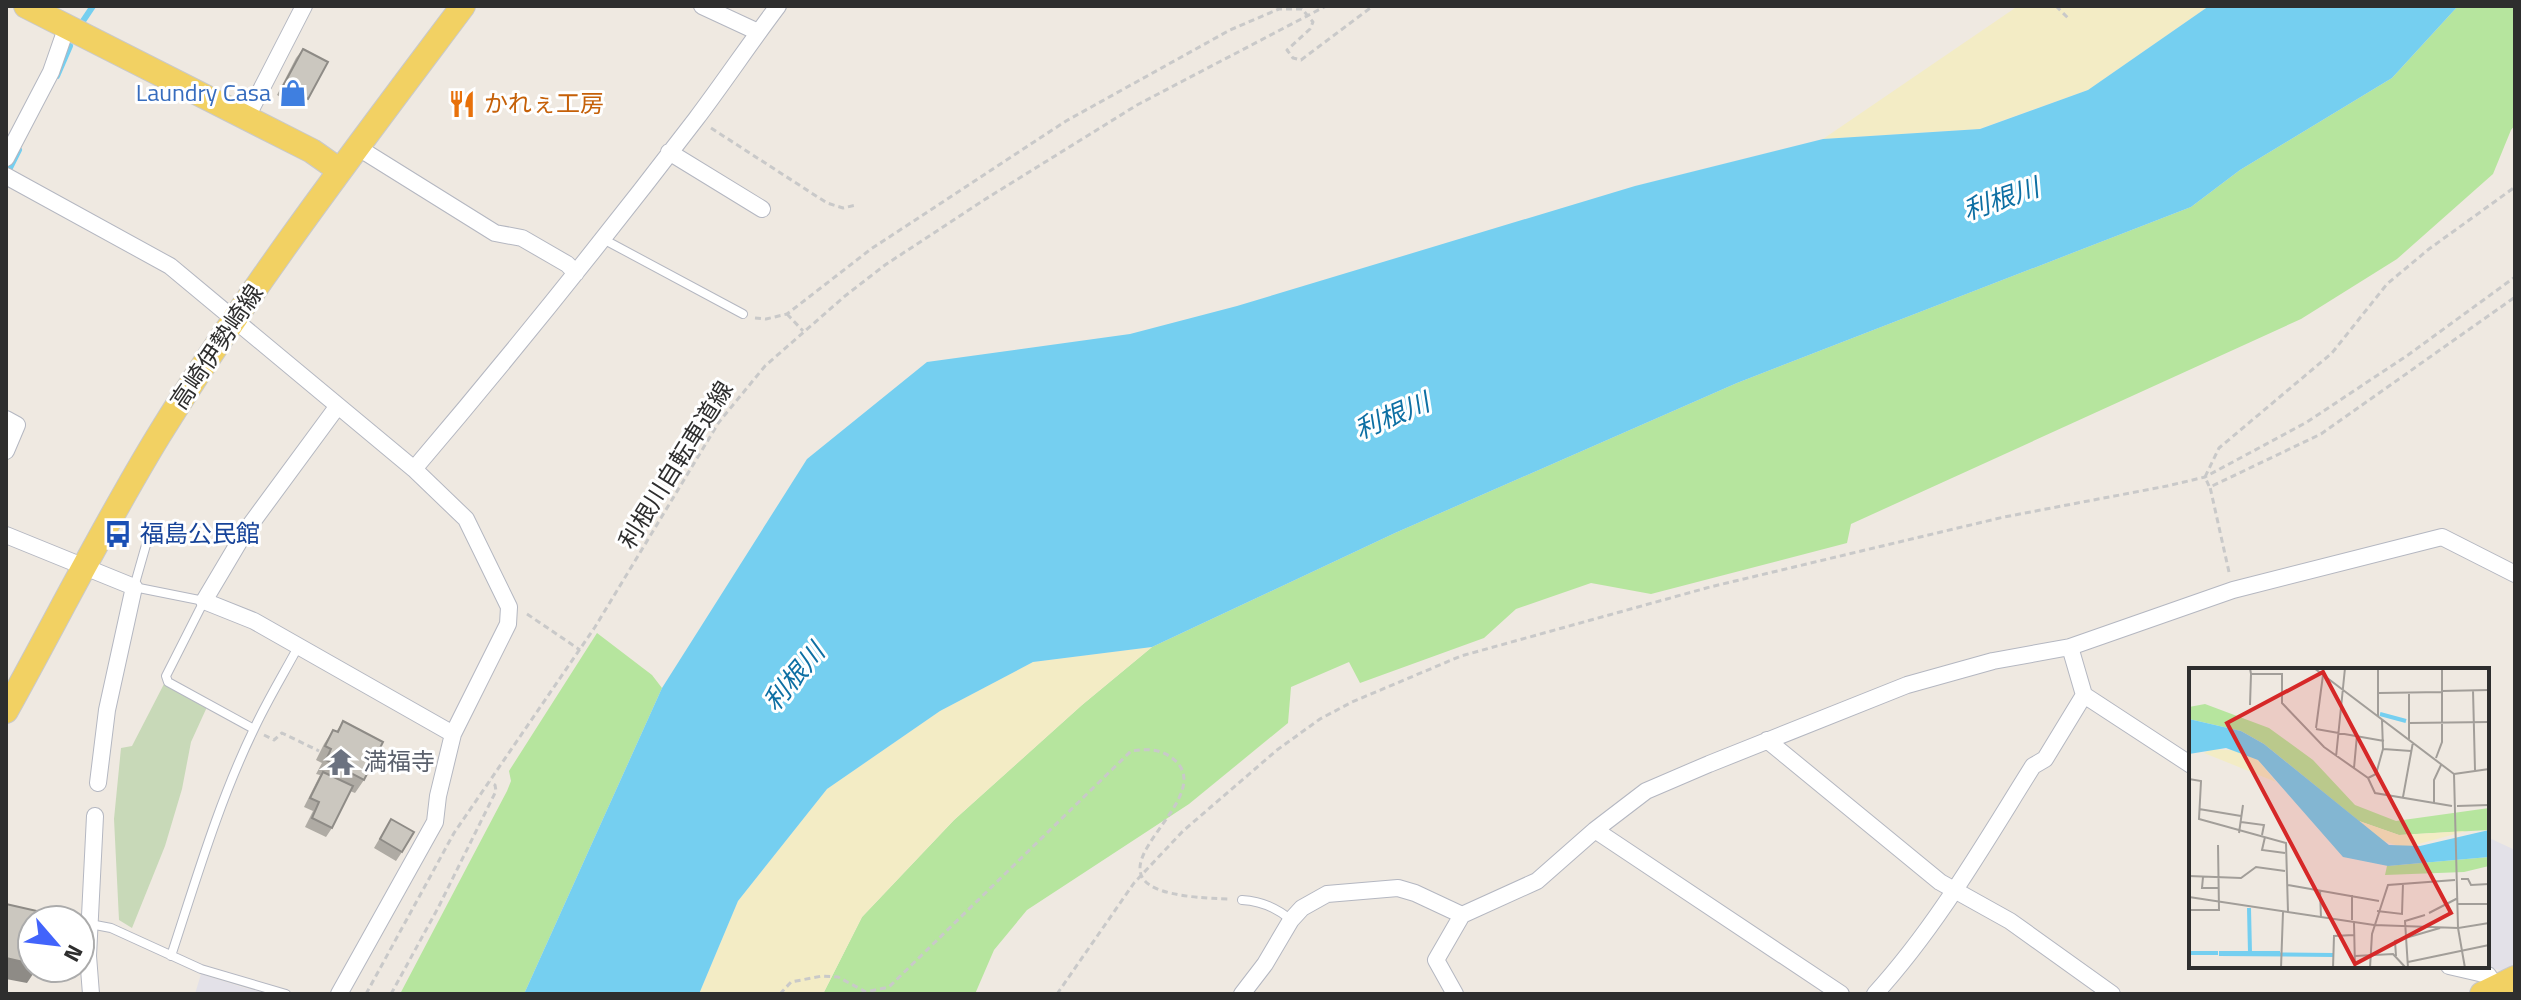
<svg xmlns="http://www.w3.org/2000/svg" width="2521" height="1000" viewBox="0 0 2521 1000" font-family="'Titillium Web','Noto Sans JP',sans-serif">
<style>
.industrial{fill:#e3e1e8}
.green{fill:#b6e59e}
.sand{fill:#f3ecc5}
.cemetery{fill:#c8d9b8}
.water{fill:#75cff0}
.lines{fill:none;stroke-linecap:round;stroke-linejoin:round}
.stream{stroke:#75cff0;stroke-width:6}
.lane-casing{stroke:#b4b7c1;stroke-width:10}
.street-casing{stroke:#b4b7c1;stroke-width:18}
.primary-casing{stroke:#c9c9c9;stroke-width:26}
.path{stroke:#c9c9c9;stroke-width:3;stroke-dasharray:6 4;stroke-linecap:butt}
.lane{stroke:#fff;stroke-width:8}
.street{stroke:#fff;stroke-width:16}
.primary{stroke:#f2d163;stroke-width:24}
.wall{fill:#afaba4}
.shaded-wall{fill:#8e8b86}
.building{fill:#cbc7bf;stroke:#8e8b86;stroke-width:2}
.labels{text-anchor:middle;stroke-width:6;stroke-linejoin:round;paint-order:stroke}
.shop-label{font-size:24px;fill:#366cbe;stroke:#fff;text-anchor:end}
.food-label{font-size:24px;fill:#c56008;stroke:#fff;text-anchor:start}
.street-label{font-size:24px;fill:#2e2e2e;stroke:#fff}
.transit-label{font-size:24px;fill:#164399;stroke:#fff;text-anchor:start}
.worship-label{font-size:24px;fill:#5b616d;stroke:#fff;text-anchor:start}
.water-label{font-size:26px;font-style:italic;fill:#0d6fa3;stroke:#fff}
.inset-river{fill:none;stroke:#75cff0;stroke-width:4}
.inset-road{fill:none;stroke:#a29e99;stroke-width:2}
.view{fill:#d62828;fill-opacity:0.15;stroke:#d62828;stroke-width:4}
.inset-edge{fill:none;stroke:#2e2e2e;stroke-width:4}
</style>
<rect width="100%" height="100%" fill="#efe9e1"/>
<!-- industrial -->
<path class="industrial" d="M2487,837L2515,850V966L2504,971L2482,966H2487Z
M201,974L242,987L269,994H195Z"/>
<!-- green -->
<path class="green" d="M2458,6H2515V125L2511,130L2493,174L2397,259L2301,319L1851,524L1847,543L1651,594L1591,583L1516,609L1484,638L1360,683L1349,662L1291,687L1288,723L1189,804L1027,910L994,950L975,994H823L862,917L954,820L1082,705L1152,647L1395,533L1737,383L2191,207L2240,170L2392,78Z
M597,633L652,675L662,688L524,994H400L507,791L511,781L509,771Z"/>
<!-- sand -->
<path class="sand" d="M2018,6H2209L2088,90L1979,129L1823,139Z
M1152,647L1082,705L954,820L862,917L823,994H699L738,901L827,789L940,711L1033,662Z"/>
<!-- cemetery -->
<path class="cemetery" d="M164,684L207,707L191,742L182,789L165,846L132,928L119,920L114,819L121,748L132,746Z"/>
<!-- water -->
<path class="water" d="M2209,6H2458L2392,78L2240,170L2191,207L1737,383L1395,533L1152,647L1033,662L940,711L827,789L738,901L699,994H524L662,688L807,459L927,362L1130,334L1237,306L1635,186L1823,139L1980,129L2088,90Z"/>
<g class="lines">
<!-- stream -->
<path class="stream" d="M83,21L93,6
M57,76L70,46
M10,168L19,150"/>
<!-- lane casing -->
<g class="lane-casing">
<path id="lane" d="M603,239L743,314
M148,538L134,587L204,601L166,676L168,682L254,729
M1242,900C1261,901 1277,908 1291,920
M90,924L111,928L201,969L286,994
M171,956C196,880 219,801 254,729C267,701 283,675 298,647"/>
</g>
<!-- street casing -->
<g class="street-casing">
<path id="street" d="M702,6L758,32
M247,117L304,6
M357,147L495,233L522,238L567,264L576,273
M669,152L762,209
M6,158L51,72L67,26
M6,176L170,266L414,469L466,519L509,607L508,624L453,734L438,796L435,822L339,994
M337,407L245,532L204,601L254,621L453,734
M6,419L17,425L6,451
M414,469C511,355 605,238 696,119C724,82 750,43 778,6
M6,535L134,587L107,710L98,783
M2070,647L2084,695L2191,765
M1767,740L1940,882L2010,921L2112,994
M1595,830L1841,994
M2449,966L2488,975L2496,987
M91,994L88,956L95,816
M1242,994L1265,964L1291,920L1302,908L1327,894L1398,888L1415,893L1462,915
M1455,994L1436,960L1462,915L1537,881L1595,830L1646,791L1709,764L1907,685L1993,661L2070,647L2233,590L2442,537L2515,574
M1875,994C1937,926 1984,844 2033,766L2045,759L2084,695"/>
</g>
<!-- primary casing -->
<g class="primary-casing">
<path id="primary" d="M26,6L312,151L339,170
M6,711C57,619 104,525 159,435C251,286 358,146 463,6
M2482,994L2515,978"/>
</g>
<!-- path -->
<path class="path" d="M2056,6L2068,18
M711,128L827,203L843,208L856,205
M787,314L803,331
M755,318L766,319L787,314L871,249L1066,121L1230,30L1279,9H1302L1313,22L1310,29L1287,50L1293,58L1301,60L1373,6
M2209,486L2205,477L2219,448L2332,353L2387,284L2429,249L2515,187
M2229,572L2210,487L2321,434L2515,297
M527,614L580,650
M264,735L274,740L282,733L319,751
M366,994L454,833L595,627L719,422L765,366L845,296L885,265L984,200L1137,105L1326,6
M391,994L438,908L496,791L495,785L490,782
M780,994L791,982L822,976L838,977L866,992L889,987L1131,751C1146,749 1159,748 1172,758C1233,803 1031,895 1230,899
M1057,994L1134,883L1183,831L1277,750L1320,719L1352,702L1461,656L1710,587L2004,517L2167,486L2205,477L2307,422L2408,355L2515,277"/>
<!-- lane -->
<use href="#lane" class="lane"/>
<!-- street -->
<use href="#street" class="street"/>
<!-- primary -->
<use href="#primary" class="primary"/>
</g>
<!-- wall -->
<path class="wall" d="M303,49L308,99L302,108L277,95L296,58Z
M343,721L364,780L355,793L350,791L332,828L326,837L305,827L313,811L304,807L320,775L316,774L322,763L316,760L324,744L333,730L336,732Z
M391,819L402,852L396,861L374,848Z"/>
<!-- shaded-wall -->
<path class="shaded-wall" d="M6,958L32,964V968H37L27,983L6,979Z"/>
<!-- building -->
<path class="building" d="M303,49L328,62L308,99L283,86Z
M343,721L383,742L364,780L326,760L331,749L325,746L333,730L338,732Z
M323,772L353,786L332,828L312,818L319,802L310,798Z
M391,819L414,832L402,852L380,839Z
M6,904L50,914L49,920H32V964L6,958Z"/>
<!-- icons -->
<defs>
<g id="shop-bare" transform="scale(2.16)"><path d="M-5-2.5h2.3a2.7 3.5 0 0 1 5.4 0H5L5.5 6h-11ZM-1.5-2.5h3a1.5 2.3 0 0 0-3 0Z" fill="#3f7fe0" stroke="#fff" stroke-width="2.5" paint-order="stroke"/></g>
<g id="restaurant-bare" transform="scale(2.16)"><path d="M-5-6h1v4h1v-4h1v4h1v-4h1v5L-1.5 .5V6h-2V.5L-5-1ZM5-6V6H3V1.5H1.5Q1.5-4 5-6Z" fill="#e8710a" stroke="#fff" stroke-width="2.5" paint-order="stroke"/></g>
<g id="bus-bare" transform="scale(2.16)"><path d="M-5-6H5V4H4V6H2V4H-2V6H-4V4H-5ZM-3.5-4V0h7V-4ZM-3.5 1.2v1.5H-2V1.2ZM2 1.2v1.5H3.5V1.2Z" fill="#1a4fb4" stroke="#fff" stroke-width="2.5" paint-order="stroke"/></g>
<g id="temple-bare" transform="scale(2.16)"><path d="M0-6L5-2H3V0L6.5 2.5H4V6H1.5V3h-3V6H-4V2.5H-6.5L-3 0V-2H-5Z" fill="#6b7280" stroke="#fff" stroke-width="2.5" paint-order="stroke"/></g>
</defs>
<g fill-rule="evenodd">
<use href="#shop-bare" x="293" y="93"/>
<use href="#restaurant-bare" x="462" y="104"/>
<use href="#bus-bare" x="118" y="534"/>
<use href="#temple-bare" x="341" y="762"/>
</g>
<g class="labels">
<!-- shop labels -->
<g class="shop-label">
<text x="271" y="101">Laundry Casa</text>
</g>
<!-- food labels -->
<g class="food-label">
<text x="484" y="112">かれぇ工房</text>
</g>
<!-- street labels -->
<g class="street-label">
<text transform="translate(217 347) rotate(-56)" y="8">高崎伊勢崎線</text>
<text transform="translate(676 465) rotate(-58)" y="8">利根川自転車道線</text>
</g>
<!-- transit labels -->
<g class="transit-label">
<text x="140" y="542">福島公民館</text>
</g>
<!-- worship labels -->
<g class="worship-label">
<text x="363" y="770">満福寺</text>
</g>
<!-- water labels -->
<g class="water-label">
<text transform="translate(2001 199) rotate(-19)" y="9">利根川</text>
<text transform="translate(1392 416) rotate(-23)" y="9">利根川</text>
<text transform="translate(794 677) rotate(-50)" y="9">利根川</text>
</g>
</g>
<!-- overview -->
<g transform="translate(2189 668)">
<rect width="300" height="300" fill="#efe9e1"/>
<path d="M16,36L80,60L124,92L166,137L207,153L300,140V162L210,167L170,153L75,76L52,63L0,51V39ZM300,189V198L275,204L196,207L198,198Z" fill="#b6e59e"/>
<path d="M23,81L53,83L69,92L87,114L15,85ZM170,153L210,167L277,163L215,180L186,170Z" fill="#f3ecc5"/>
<path d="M0,51L52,63L75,76L200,177L231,178L300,162V189L199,198L154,189L69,92L37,80L0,86Z" fill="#75cff0"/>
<path class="inset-river" d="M191,46L217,53M60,240L61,285M0,285H29M30,285H91M30,286L144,287"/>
<path class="inset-road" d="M61,0L62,6H93V35L135,79L179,110L186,125L263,138M125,0L265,106M189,0V48M284,22L286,102M253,23L300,22M190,25L253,24M220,25V71M61,37L62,6M220,55L300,54M127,60L134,7M127,61L195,73M194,81L222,83M147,89L156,0M247,90L253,74V0M165,100L168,67M265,106L300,101M179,110L187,106L194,81L193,52M0,111L12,113L10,151L97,175L99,244M214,129L224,74M245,135V112L252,97M268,138L300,137M10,141L52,148M52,154L75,157L73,167M50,165L54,137M76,169L73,182L96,185M0,208L52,210L67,199L96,203M14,209L13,220H29M272,211H279L282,217L300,216M99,217L190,233M131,222L132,250M0,229L185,257L269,260L265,106M269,236H300M0,242H30L29,177M188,243L213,246L214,215M240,245L269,230M163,252V227M165,255L166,300M166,288L204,286L217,300M207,288L206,273L251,260M219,294L300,277M92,300L94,244M144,300L145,268L165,267M181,300L183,266L199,217L266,212M219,300L216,253L236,247M276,300L269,260L300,255"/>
<path class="view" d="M134,4L262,245L166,296L38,55Z"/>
<rect width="300" height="300" class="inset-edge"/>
</g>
<!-- border -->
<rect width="2521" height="1000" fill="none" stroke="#2e2e2e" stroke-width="16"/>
<!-- north arrow -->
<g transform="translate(56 944) rotate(118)"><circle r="38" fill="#ffffff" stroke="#ababab" stroke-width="2"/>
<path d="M0-6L14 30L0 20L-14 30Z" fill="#4264fb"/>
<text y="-12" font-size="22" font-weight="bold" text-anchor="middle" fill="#2e2e2e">N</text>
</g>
</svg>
